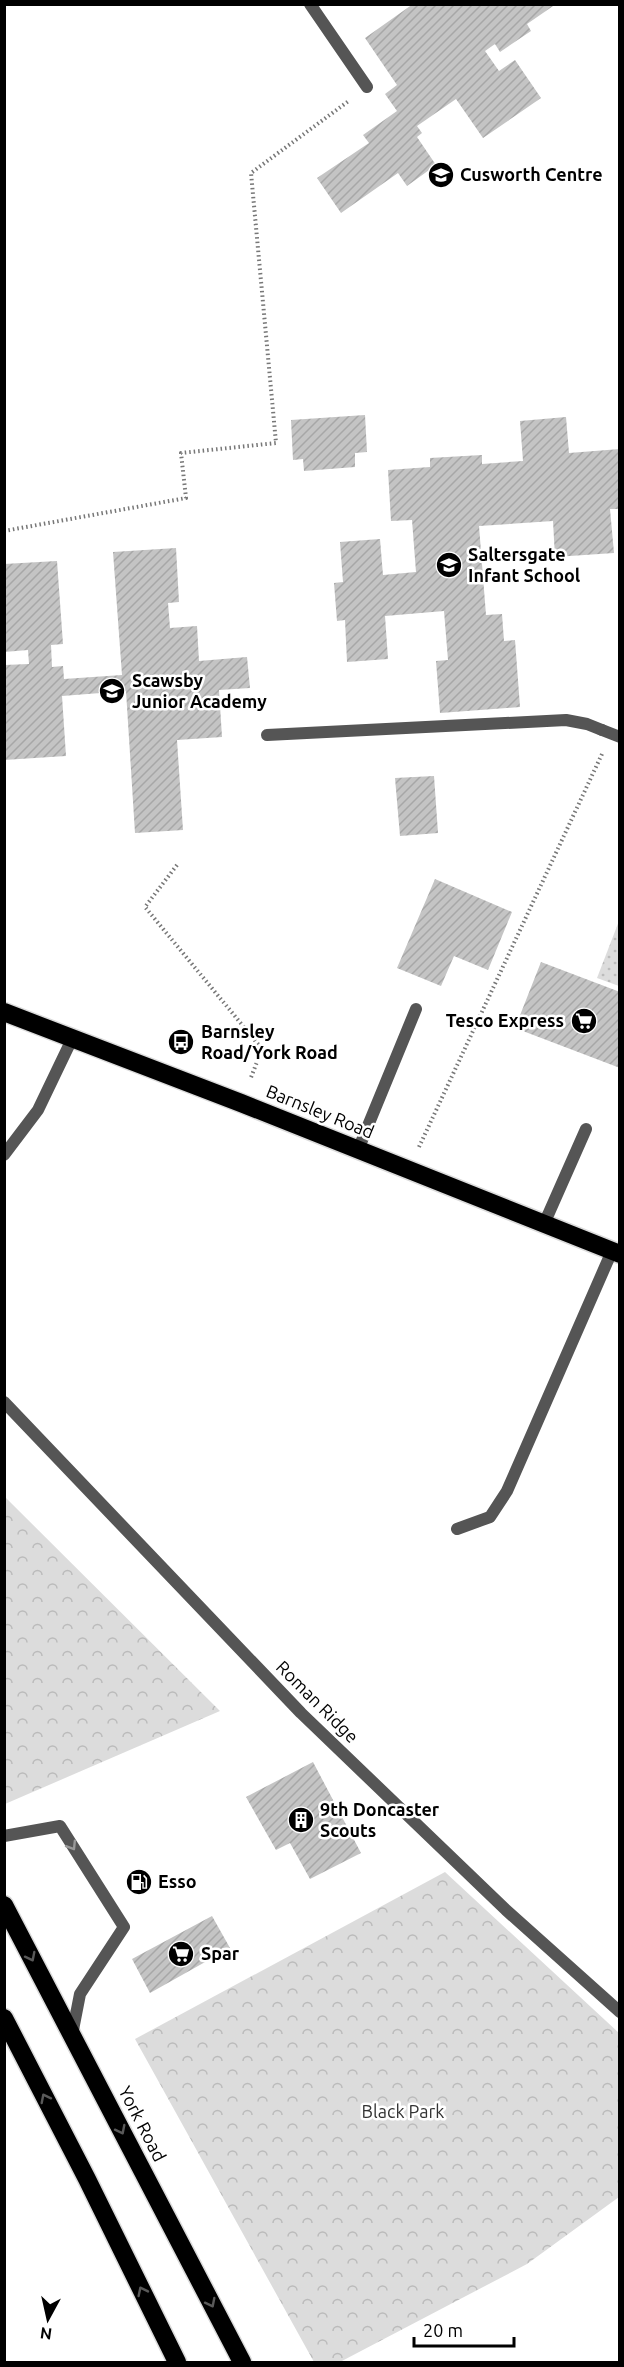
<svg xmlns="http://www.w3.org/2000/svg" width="624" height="2367" viewBox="0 0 624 2367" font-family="Ubuntu,sans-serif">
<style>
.park{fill:url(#park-crowns)}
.garden{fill:url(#garden-dots)}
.building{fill:url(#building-hatch)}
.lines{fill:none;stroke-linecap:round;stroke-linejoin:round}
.highway-casing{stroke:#dbdbdb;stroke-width:21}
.path{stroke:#777;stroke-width:4;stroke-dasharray:1.5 3;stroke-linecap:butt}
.lane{stroke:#555;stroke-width:12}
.street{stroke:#555;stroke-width:12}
.highway{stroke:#000;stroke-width:18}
.oneway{stroke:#999}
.oneway2{stroke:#595959}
.labels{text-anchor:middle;stroke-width:5;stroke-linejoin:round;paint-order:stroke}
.poi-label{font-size:18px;font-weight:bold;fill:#000;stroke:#fff;text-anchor:start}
.street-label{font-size:18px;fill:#000;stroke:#fff}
.park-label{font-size:18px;fill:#333;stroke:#fff}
</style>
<defs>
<pattern id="park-crowns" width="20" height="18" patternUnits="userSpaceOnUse" patternTransform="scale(1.5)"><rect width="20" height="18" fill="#dcdcdc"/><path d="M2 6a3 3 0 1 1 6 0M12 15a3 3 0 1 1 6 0" fill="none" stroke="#bbb"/></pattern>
<pattern id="garden-dots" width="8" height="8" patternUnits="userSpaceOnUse" patternTransform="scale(1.5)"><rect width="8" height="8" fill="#dcdcdc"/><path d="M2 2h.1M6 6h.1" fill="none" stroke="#bbb" stroke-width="1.8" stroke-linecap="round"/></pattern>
<pattern id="building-hatch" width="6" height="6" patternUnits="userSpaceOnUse" patternTransform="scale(1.5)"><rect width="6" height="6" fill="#c4c4c4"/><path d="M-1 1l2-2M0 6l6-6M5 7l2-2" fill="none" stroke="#a7a7a7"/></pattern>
</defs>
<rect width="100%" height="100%" fill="#fff"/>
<!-- park -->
<path class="park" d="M5,1497L220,1711L5,1804L4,1803Z
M445,1872L619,2033V2197L527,2264L340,2362H314L135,2039Z"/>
<!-- garden -->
<path class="garden" d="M619,921L620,986H619L597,978Z"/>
<!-- building -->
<path class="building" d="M413,4H556L527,24L531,31L500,52L495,44L485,51L499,71L515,60L541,98L483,138L456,99L417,126L422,133L417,137L436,165L407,186L398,173L341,213L317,178L369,143L363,135L397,111L385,94L397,85L365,38Z
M365,415L367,452L355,453V467L304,471L303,459L293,460L291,420Z
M566,417L569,453L620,449V509H610L614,553L555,557L553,521L479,526L486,615L502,614L504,641L515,640L520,707L440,713L436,661L448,660L444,611L385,616L388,659L347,662L345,620L337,621L334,583L343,582L340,542L380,539L383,575L416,572L412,520L391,521L388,470L430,467V458L482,455V464L523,461L520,421Z
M176,548L179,602L168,603L170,628L197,626L199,661L247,657L250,688L219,690L222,737L177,740L183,830L135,833L126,691L62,696L66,756L4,760V665L29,664L28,650L4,652V564L57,561L63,644L51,645L52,667L63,666L64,679L122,675L113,552Z
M434,776L438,833L400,836L395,778Z
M435,879L512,912L488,970L454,956L441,986L397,968Z
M541,962L620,992V1068L515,1028Z
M313,1762L361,1853L310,1879L290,1843L276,1850L246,1797Z
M212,1916L230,1948L150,1993L132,1959Z"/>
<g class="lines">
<!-- highway casing -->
<g class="highway-casing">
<path id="highway" d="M4,1012L241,1103L620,1254
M4,1905L242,2362
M4,2018L87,2179L177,2362"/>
</g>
<!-- path -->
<path class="path" d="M4,531L186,498L181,453L276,443L251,173L350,100
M177,865L145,907L262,1049L250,1080
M419,1147L602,754"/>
<!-- lane -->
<path class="lane" d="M310,4L367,87
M267,735L566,720L587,724L602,730
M358,1150L416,1009
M544,1224L586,1129
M457,1529L490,1517L507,1491L612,1251
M4,1836L60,1826L124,1927L80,1994L72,2035"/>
<!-- street -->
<path class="street" d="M602,730L620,737
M4,1155L38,1110L73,1037
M4,1402L301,1713L506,1910L620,2012"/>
<!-- highway -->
<use href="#highway" class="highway"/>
</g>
<!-- one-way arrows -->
<defs><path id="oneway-chevron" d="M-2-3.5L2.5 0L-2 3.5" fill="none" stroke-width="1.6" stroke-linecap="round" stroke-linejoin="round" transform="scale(1.5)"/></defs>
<use class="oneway" href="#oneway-chevron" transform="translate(72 1846) rotate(58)"/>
<g class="oneway2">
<use href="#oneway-chevron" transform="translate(31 1957) rotate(63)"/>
<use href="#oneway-chevron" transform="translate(45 2098) rotate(-117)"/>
<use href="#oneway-chevron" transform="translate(121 2130) rotate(63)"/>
<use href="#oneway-chevron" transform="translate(142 2291) rotate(-116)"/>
<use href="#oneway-chevron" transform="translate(211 2303) rotate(63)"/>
</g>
<!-- icons -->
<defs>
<g id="school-disc" transform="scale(1.35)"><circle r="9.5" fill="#000" stroke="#fff"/><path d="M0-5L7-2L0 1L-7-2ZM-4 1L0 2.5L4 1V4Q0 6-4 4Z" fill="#fff"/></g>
<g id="supermarket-disc" transform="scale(1.35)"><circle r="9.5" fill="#000" stroke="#fff"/><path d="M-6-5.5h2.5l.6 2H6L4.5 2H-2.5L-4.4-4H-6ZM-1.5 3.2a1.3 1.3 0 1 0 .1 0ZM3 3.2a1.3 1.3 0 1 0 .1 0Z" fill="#fff"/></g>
<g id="bus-disc" transform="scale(1.35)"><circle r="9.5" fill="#000" stroke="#fff"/><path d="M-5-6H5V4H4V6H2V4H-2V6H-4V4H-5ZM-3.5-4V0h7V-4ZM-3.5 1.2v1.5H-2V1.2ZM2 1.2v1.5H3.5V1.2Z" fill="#fff"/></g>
<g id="building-disc" transform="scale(1.35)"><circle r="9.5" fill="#000" stroke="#fff"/><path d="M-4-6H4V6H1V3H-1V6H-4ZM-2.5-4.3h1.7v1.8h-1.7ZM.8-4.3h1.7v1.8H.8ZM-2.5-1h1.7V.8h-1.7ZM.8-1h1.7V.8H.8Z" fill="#fff"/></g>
<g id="fuel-disc" transform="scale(1.35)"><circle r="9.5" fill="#000" stroke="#fff"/><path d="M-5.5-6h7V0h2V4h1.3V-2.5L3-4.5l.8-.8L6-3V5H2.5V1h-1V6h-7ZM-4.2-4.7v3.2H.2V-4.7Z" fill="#fff"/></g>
</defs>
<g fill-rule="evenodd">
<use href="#school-disc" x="441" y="175"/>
<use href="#school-disc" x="449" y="565"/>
<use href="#school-disc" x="112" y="691"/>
<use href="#supermarket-disc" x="584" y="1021"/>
<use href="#bus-disc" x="181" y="1042"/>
<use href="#building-disc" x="301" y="1820"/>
<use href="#fuel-disc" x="139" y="1882"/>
<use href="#supermarket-disc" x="181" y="1954"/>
</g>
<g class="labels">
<!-- poi labels -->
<g class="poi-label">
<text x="460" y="181">Cusworth Centre</text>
<text x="468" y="561">Saltersgate<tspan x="468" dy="21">Infant School</tspan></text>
<text x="132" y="687">Scawsby<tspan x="132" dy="21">Junior Academy</tspan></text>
<text x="564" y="1027" text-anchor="end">Tesco Express</text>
<text x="201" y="1038">Barnsley<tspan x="201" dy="21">Road/York Road</tspan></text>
<text x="320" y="1816">9th Doncaster<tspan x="320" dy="21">Scouts</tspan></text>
<text x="158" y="1888">Esso</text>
<text x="201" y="1960">Spar</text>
</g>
<!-- street labels -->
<g class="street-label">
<text transform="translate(320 1112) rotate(22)" y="6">Barnsley Road</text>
<text transform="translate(317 1702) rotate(45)" y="6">Roman Ridge</text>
<text transform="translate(142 2124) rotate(63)" y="6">York Road</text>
</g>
<!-- park labels -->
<g class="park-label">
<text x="403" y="2118">Black Park</text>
</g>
</g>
<!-- border -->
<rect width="624" height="2367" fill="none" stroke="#000000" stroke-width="12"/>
<!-- north arrow -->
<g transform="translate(48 2319) rotate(188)" stroke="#ffffff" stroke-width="4.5" paint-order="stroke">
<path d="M0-4.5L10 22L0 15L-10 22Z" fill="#000000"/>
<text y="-9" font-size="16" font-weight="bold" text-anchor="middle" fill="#000000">N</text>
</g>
<!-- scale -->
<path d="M414 2337v9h100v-9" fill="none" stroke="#000000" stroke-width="3"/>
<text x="423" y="2337" font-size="18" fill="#000000" stroke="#ffffff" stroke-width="4.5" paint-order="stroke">20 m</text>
</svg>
